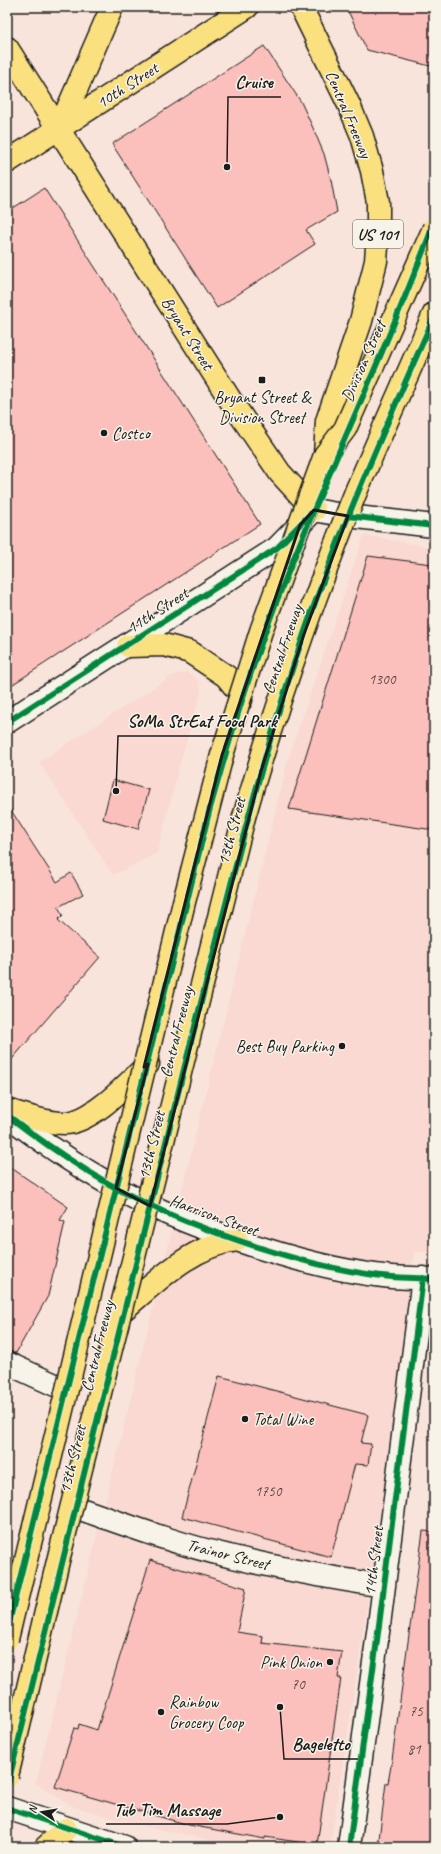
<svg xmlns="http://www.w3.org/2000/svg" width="441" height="1854" viewBox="0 0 441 1854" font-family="Caveat,sans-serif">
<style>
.built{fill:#f9d9d2}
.building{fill:#fcc0bc;stroke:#1c1c1c}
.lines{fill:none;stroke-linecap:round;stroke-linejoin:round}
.minor-casing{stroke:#1c1c1c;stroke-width:25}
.major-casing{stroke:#1c1c1c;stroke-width:25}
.highway-casing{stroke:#1c1c1c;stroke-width:25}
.minor{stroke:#f7f3e8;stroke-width:22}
.major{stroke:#fbe080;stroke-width:22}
.highway{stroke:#fbe080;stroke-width:22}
.highway-bridge-casing{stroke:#1c1c1c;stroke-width:25;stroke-linecap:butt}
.highway-bridge{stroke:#fbe080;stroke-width:22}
.cycleway-casing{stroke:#f7f3e8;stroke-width:8}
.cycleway{stroke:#00873e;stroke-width:6}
.marked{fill:none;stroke:#1c1c1c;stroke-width:3;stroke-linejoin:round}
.poi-dot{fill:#1c1c1c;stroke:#f7f3e8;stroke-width:1.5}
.labels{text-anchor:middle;stroke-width:3;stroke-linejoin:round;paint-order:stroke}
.number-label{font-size:15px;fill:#544544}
.shield{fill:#f7f3e8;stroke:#5e5c59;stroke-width:1}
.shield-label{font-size:16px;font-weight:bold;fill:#1c1c1c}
.street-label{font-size:17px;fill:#1c1c1c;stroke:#f7f3e8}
.poi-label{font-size:17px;fill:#1c1c1c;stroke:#f7f3e8;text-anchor:start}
.leader{fill:none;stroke:#1c1c1c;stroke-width:1.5}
.callout-dot{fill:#1c1c1c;stroke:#f7f3e8;stroke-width:1.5}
.callout-label{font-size:18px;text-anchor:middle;font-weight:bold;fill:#1c1c1c;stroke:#f7f3e8;stroke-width:3;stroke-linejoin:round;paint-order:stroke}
</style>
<rect width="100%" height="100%" fill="#f8e4db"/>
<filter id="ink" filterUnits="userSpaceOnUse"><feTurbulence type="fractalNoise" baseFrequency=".025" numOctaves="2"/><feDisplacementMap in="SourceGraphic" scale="8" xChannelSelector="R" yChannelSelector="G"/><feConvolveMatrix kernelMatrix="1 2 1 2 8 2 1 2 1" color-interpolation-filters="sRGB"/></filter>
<g filter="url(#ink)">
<!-- built -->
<path class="built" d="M364,535L434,548V1253L414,1251L374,1560L330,1847H260L217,1841L148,1827L72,1806L36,1783L288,760Z
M186,672L194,676L200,684L201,692L180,763L157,853L113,875L39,762L172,676Z"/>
<!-- building -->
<path class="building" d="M346,7H434V67L367,50Z
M264,46L301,102L313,128L324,154L331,180L337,212L306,230L315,244L217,308L112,144Z
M44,188L260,524L7,688V212Z
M368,556L432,564V614L434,629V830L289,809Z
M113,780L149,790L138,829L103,819Z
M7,804L57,882L71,873L83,894L58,907L63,915L58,920L100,957L7,1065Z
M7,1165L68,1207L60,1220L65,1222L48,1296L16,1353L7,1351Z
M219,1376L368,1415L361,1443L371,1444L368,1465L355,1464L331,1557L182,1517Z
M423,1531L434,1532V1847H378L386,1783H388L392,1760Z
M150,1560L246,1588L237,1632L263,1636L262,1643L342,1652L338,1678H341L317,1845L265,1837V1839L189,1825L55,1787L74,1728L78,1729L79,1724L97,1730Z"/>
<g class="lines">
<!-- minor casing -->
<g class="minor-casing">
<path id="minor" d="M7,722L277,548L314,510L348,516L434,526
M7,1115C55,1152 106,1186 162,1211C195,1226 230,1238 264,1249C305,1262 349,1273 392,1277C406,1278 420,1278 434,1279
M7,1363L66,1390
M75,1507C126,1525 177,1544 229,1556C280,1569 332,1578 384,1586
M7,1573L20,1578
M7,1808L125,1847
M349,1847L379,1625L423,1278"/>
</g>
<!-- major casing -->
<g class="major-casing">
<path id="major" d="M7,48L231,401L280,473L314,510
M7,162L247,7
M128,646L164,645L190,652L226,676L239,692L241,700
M7,1110C25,1115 45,1123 64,1123C91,1124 129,1082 148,1064
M123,1310C156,1282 192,1245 237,1240
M46,1847L66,1829"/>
</g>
<!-- highway casing -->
<g class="highway-casing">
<path id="highway" d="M301,7L349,105L362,136L372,171L378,202V232L376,261L361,321L327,421L325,455
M59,129L112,7
M357,489L434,314"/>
</g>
<!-- minor -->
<use href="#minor" class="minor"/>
<!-- major -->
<use href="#major" class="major"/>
<!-- highway -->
<use href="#highway" class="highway"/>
<!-- highway-bridge casing -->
<g class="highway-bridge-casing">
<path id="highway-bridge" d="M7,1639L184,902L222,755L261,631L325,455L345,429L434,228
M7,1776L58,1561L244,817C276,705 314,597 357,489"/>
</g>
<!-- highway-bridge -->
<use href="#highway-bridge" class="highway-bridge"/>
<!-- cycleway casing -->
<g class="cycleway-casing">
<path id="cycleway" d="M348,516L434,526
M7,722L277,548L310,514
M7,1115C55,1152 106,1186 162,1211C195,1226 230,1238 264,1249C305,1262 349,1273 392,1277C406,1278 420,1278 434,1279
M7,1631L209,812C231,734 254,656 285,580C333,460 389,344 434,223
M7,1788C66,1548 124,1309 184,1069C222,923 255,774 305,631C342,524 388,421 434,317
M7,1808L125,1847
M349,1847L379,1625L423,1278"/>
</g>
<!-- cycleway -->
<use href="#cycleway" class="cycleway"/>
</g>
</g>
<!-- marked area -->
<path class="marked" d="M314,510L348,516L304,634L261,771L150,1206L116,1188L148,1064L144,1067L222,755L300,525Z"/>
<!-- markers -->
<g class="poi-dot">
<rect x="258" y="376" width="8" height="8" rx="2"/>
<circle cx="104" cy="433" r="4"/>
<circle cx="342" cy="1046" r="4"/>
<circle cx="245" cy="1419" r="4"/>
<circle cx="330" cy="1662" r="4"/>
<circle cx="161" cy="1712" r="4"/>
</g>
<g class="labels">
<!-- number labels -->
<g class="number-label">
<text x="382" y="684">1300</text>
<text x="268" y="1496">1750</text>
<text x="298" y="1689">70</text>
<text x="416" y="1716">75</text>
<text x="414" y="1754">81</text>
</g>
<!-- shield labels -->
<rect class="shield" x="353" y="220" width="50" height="28" rx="3"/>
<g class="shield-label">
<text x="378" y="240">US 101</text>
</g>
<!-- street labels -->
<g class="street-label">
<text transform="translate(127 85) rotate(-33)" y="6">10th Street</text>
<text transform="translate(349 114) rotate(67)" y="6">Central Freeway</text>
<text transform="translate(188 333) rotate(58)" y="6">Bryant Street</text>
<text transform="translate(363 361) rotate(-66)" y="6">Division Street</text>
<text transform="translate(157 610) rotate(-33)" y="6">11th Street</text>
<text transform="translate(282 649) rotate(-71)" y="6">Central Freeway</text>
<text transform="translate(231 831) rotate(-75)" y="6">13th Street</text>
<text transform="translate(176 1032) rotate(-76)" y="6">Central Freeway</text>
<text transform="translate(151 1145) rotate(-76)" y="6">13th Street</text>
<text transform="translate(214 1215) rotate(20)" y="6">Harrison Street</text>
<text transform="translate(97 1346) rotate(-76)" y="6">Central Freeway</text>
<text transform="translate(72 1459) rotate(-76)" y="6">13th Street</text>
<text transform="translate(228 1554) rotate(14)" y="6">Trainor Street</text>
<text transform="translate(373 1561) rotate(-83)" y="6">14th Street</text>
</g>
<!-- poi labels -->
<g class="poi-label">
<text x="262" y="403" text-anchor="middle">Bryant Street &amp;<tspan x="262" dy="20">Division Street</tspan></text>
<text x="112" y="439">Costco</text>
<text x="334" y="1052" text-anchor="end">Best Buy Parking</text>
<text x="253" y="1425">Total Wine</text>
<text x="322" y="1668" text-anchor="end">Pink Onion</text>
<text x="169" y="1708">Rainbow<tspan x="169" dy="20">Grocery Coop</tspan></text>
</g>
</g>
<!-- callouts -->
<path class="leader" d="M227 167L228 97H281M116 791L118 736H286M280 1707L284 1759H358M280 1817L227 1824H106"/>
<g class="callout-dot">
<circle cx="227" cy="167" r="4"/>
<circle cx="116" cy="791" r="4"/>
<circle cx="280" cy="1707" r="4"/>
<circle cx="280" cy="1817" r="4"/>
</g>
<g class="callout-label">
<text x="254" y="88">Cruise</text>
<text x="202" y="727">SoMa StrEat Food Park</text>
<text x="321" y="1750">Bageletto</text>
<text x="167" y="1816">Tub Tim Massage</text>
</g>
<!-- margin -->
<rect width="441" height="1854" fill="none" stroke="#f7f3e8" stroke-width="24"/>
<rect x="12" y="12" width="417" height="1830" fill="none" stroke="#1c1c1c" stroke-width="1.5" filter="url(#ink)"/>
<!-- north arrow -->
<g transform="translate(42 1812) rotate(282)" stroke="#f7f3e8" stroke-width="3" paint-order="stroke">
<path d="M0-3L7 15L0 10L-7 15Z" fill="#1c1c1c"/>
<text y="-6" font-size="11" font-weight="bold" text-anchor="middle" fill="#1c1c1c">N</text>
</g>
</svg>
